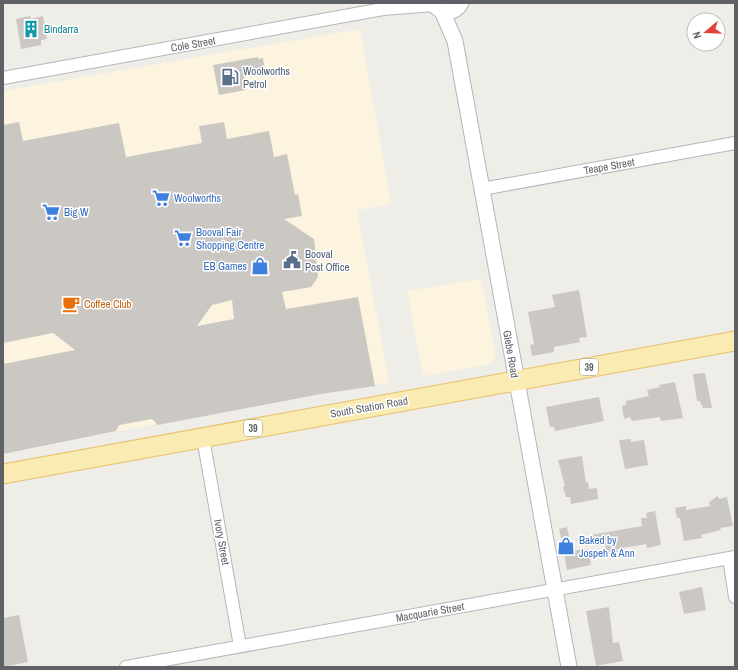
<svg xmlns="http://www.w3.org/2000/svg" width="738" height="670" viewBox="0 0 738 670" font-family="'Archivo Narrow',sans-serif">
<style>
.commercial{fill:#fcf4df}
.building{fill:#cbc8c4;fill-rule:evenodd}
.lines{fill:none;stroke-linecap:round;stroke-linejoin:round}
.minor-casing{stroke:#b4b7ba;stroke-width:14}
.tertiary-casing{stroke:#b4b7ba;stroke-width:17}
.primary-casing{stroke:#e8bf67;stroke-width:21}
.minor{stroke:#fff;stroke-width:12}
.tertiary{stroke:#fff;stroke-width:15}
.primary{stroke:#f9ebb1;stroke-width:19}
.labels{text-anchor:middle;stroke-width:3;stroke-linejoin:round;paint-order:stroke}
.shield{fill:#fff;stroke:#8e9194;stroke-width:1}
.shield-label{font-size:10px;font-weight:bold;fill:#5e6266}
.culture-label{font-size:11px;fill:#0d838f;stroke:#fff;text-anchor:start}
.street-label{font-size:11px;fill:#5e6266;stroke:#fff}
.service-label{font-size:11px;fill:#4e5e75;stroke:#fff;text-anchor:start}
.shop-label{font-size:11px;fill:#366cbe;stroke:#fff;text-anchor:start}
.food-label{font-size:11px;fill:#c56008;stroke:#fff;text-anchor:start}
</style>
<rect width="100%" height="100%" fill="#efede7"/>
<!-- commercial -->
<path class="commercial" d="M360,29L391,204L357,210L389,382L3,452V91Z
M481,279L496,357L490,364L423,376L407,291Z"/>
<!-- building -->
<path class="building" d="M30,16L31,19L43,16L47,39L41,40V45L21,49L16,19Z
M258,57V59L263,58L265,71L244,76L246,90L219,95L213,65Z
M19,122L23,141L119,123L126,157L202,143L199,126L224,122L227,139L269,131L274,157L287,154L295,195L298,194L302,216L284,219L314,239L318,277L311,287L282,292L286,309L358,297L375,386L321,394L158,425L152,419L119,425L116,431L3,454V364L75,350L53,333L3,343V125ZM232,300L234,319L197,326L212,305Z
M579,290L587,337L579,338L580,342L554,347V352L532,356L530,345L534,344L528,312L555,307L552,295Z
M705,373L712,408H703L700,401H697L693,374Z
M675,382L683,418L661,421L660,417L632,421L630,417L624,419L622,406L626,405V401L649,396L647,390L660,387L659,385Z
M599,397L604,421L555,431L554,427H550L546,407Z
M631,439V442L644,440L648,465L625,469L619,440Z
M582,456L586,483L588,482L589,489L597,488L598,499L571,504L570,497H566L563,487L565,486L558,460Z
M718,496L719,499L727,497L733,526L720,528L721,530L701,535L702,538L684,541L680,518H677L675,508L686,506V510L710,506L709,502Z
M655,511L661,545L647,548L646,544L617,549L618,552L607,554L605,544L593,546L591,535L642,526L641,518H647L646,513Z
M567,527L572,551L588,549L591,565L567,570L564,552L561,553L560,542H562L559,529Z
M702,587L706,610L684,614L679,592Z
M609,607L613,643L619,642L623,661L596,666L586,611Z
M19,615L28,662L3,667V618Z"/>
<g class="lines">
<!-- minor casing -->
<g class="minor-casing">
<path id="minor" d="M3,78L383,9L434,5
M482,189L735,143
M203,438L240,646
M729,558L735,597
M126,667L735,557"/>
</g>
<!-- tertiary casing -->
<g class="tertiary-casing">
<path id="tertiary" d="M433,3C440,14 454,15 461,3
M442,11L455,41L569,667"/>
</g>
<!-- primary casing -->
<g class="primary-casing">
<path id="primary" d="M3,474L735,341"/>
</g>
<!-- minor -->
<use href="#minor" class="minor"/>
<!-- tertiary -->
<use href="#tertiary" class="tertiary"/>
<!-- primary -->
<use href="#primary" class="primary"/>
</g>
<!-- icons -->
<defs>
<g id="building-bare" transform="scale(1.38)"><path d="M-4-6H4V6H1V3H-1V6H-4ZM-2.5-4.3h1.7v1.8h-1.7ZM.8-4.3h1.7v1.8H.8ZM-2.5-1h1.7V.8h-1.7ZM.8-1h1.7V.8H.8Z" fill="#0f9aa8" stroke="#fff" stroke-width="2.5" paint-order="stroke"/></g>
<g id="fuel-bare" transform="scale(1.38)"><path d="M-5.5-6h7V0h2V4h1.3V-2.5L3-4.5l.8-.8L6-3V5H2.5V1h-1V6h-7ZM-4.2-4.7v3.2H.2V-4.7Z" fill="#5c6f8a" stroke="#fff" stroke-width="2.5" paint-order="stroke"/></g>
<g id="supermarket-bare" transform="scale(1.38)"><path d="M-6-5.5h2.5l.6 2H6L4.5 2H-2.5L-4.4-4H-6ZM-1.5 3.2a1.3 1.3 0 1 0 .1 0ZM3 3.2a1.3 1.3 0 1 0 .1 0Z" fill="#3f7fe0" stroke="#fff" stroke-width="2.5" paint-order="stroke"/></g>
<g id="civic-bare" transform="scale(1.38)"><path d="M-.6-6.5H3V-4.5H.6V-3L4-1V1h2V6H-6V1h2V-1L-.6-3ZM-1.2 2.5V6h2.4V2.5Z" fill="#5c6f8a" stroke="#fff" stroke-width="2.5" paint-order="stroke"/></g>
<g id="shop-bare" transform="scale(1.38)"><path d="M-5-2.5h2.3a2.7 3.5 0 0 1 5.4 0H5L5.5 6h-11ZM-1.5-2.5h3a1.5 2.3 0 0 0-3 0Z" fill="#3f7fe0" stroke="#fff" stroke-width="2.5" paint-order="stroke"/></g>
<g id="cafe-bare" transform="scale(1.38)"><path d="M-5.5-4.5H6V0H3Q3 3.5 0 3.5H-2.5Q-5.5 3.5-5.5 0ZM3-3.2v2h1.7v-2ZM-6 4.5H4V6H-6Z" fill="#e8710a" stroke="#fff" stroke-width="2.5" paint-order="stroke"/></g>
</defs>
<g fill-rule="evenodd">
<use href="#building-bare" x="31" y="29"/>
<use href="#fuel-bare" x="230" y="77"/>
<use href="#supermarket-bare" x="161" y="198"/>
<use href="#supermarket-bare" x="51" y="212"/>
<use href="#supermarket-bare" x="183" y="238"/>
<use href="#civic-bare" x="292" y="260"/>
<use href="#shop-bare" x="260" y="266"/>
<use href="#cafe-bare" x="71" y="304"/>
<use href="#shop-bare" x="566" y="546"/>
</g>
<g class="labels">
<!-- shield labels -->
<g class="shield">
<rect x="580" y="359" width="18" height="16" rx="3"/>
<rect x="244" y="420" width="18" height="16" rx="3"/>
</g>
<g class="shield-label">
<text x="589" y="371">39</text>
<text x="253" y="432">39</text>
</g>
<!-- culture labels -->
<g class="culture-label">
<text x="44" y="33">Bindarra</text>
</g>
<!-- street labels -->
<g class="street-label">
<text transform="translate(193 44) rotate(-10)" y="4">Cole Street</text>
<text transform="translate(609 166) rotate(-10)" y="4">Teape Street</text>
<text transform="translate(511 354) rotate(80)" y="4">Glebe Road</text>
<text transform="translate(369 407) rotate(-10)" y="4">South Station Road</text>
<text transform="translate(222 542) rotate(80)" y="4">Ivory Street</text>
<text transform="translate(430 612) rotate(-10)" y="4">Macquarie Street</text>
</g>
<!-- service labels -->
<g class="service-label">
<text x="243" y="75">Woolworths<tspan x="243" dy="13">Petrol</tspan></text>
<text x="305" y="258">Booval<tspan x="305" dy="13">Post Office</tspan></text>
</g>
<!-- shop labels -->
<g class="shop-label">
<text x="174" y="202">Woolworths</text>
<text x="64" y="216">Big W</text>
<text x="196" y="236">Booval Fair<tspan x="196" dy="13">Shopping Centre</tspan></text>
<text x="247" y="270" text-anchor="end">EB Games</text>
<text x="579" y="544">Baked by<tspan x="579" dy="13">Jospeh &amp; Ann</tspan></text>
</g>
<!-- food labels -->
<g class="food-label">
<text x="84" y="308">Coffee Club</text>
</g>
</g>
<!-- border -->
<rect width="738" height="670" fill="none" stroke="#5e6266" stroke-width="8"/>
<!-- north arrow -->
<g transform="translate(706 32) rotate(251)"><circle r="19" fill="#ffffff" stroke="#bfc0c2"/>
<path d="M0-3L7 15L0 10L-7 15Z" fill="#dd453e"/>
<text y="-6" font-size="11" font-weight="bold" text-anchor="middle" fill="#5e6266">N</text>
</g>
</svg>
